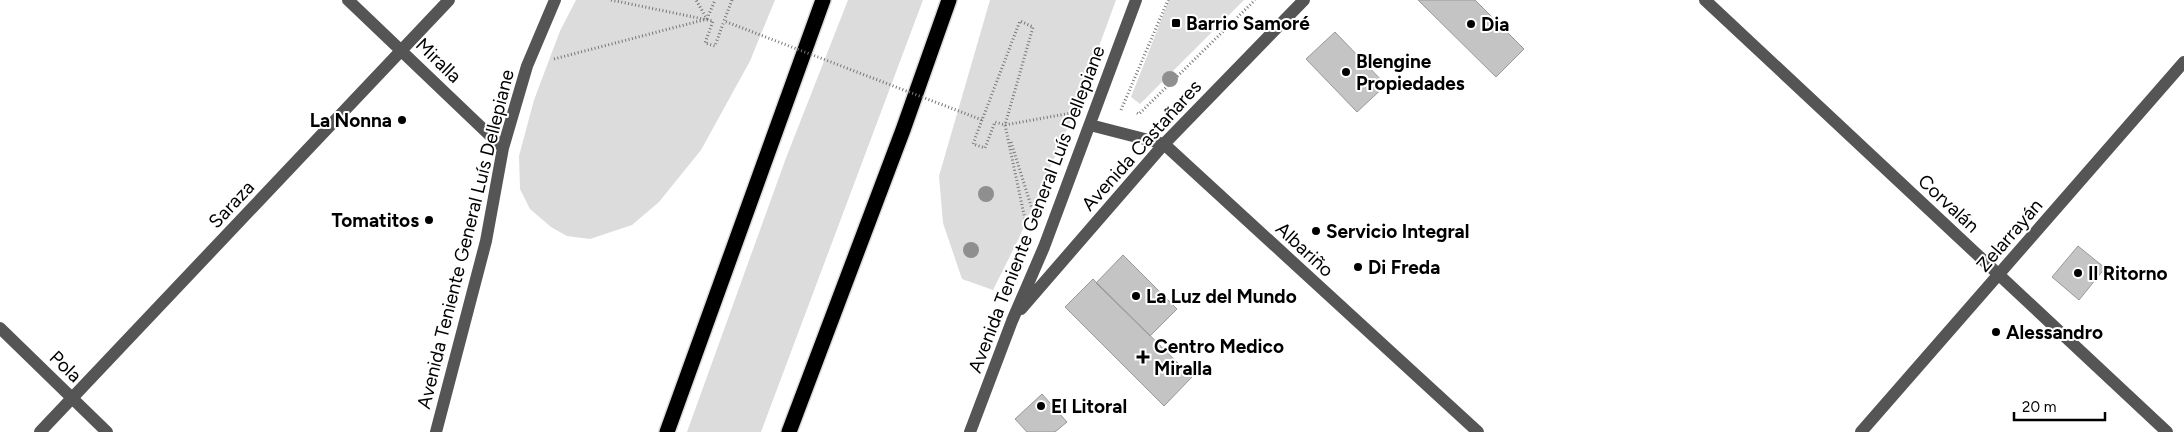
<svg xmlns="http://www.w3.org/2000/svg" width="2184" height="432" viewBox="0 0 2184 432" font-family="Figtree,sans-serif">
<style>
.green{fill:#dcdcdc}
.building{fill:#c4c4c4;stroke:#999}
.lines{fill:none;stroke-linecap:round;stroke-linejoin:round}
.highway-casing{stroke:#dbdbdb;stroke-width:18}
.path{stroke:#777;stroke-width:3;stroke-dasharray:1 2.5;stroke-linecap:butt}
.minor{stroke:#555;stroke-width:12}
.highway{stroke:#000;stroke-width:15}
.path-bridge{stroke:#777;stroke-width:3;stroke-dasharray:1 2.5;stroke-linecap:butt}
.tree{fill:#8f8f8f}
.poi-dot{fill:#000;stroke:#fff;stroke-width:2}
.labels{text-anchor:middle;stroke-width:4;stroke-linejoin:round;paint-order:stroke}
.poi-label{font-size:19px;font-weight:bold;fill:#000;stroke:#fff;text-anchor:start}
.street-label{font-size:19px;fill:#000;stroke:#fff}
</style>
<rect width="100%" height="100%" fill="#fff"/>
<!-- green -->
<path class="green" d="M576,0H775L750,61L701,150L659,202L632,225L590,239L567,236L551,227L530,209L520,189L519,156L534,100L560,31Z
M848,0H923L761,432H687L786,158Z
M990,0H1116L1076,109L1018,240L993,290L962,279L943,223L939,176Z
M1169,0H1244L1140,104L1131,97Z"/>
<!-- building -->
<path class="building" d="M1418,0H1475L1524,49L1496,77Z
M1335,32L1386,85L1357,112L1306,59Z
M2078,246L2105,268L2079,300L2052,277Z
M1123,255L1177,309L1150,336L1096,283Z
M1093,279L1192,377L1164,406L1065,307Z
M1042,394L1067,422L1055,432H1027L1015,419Z"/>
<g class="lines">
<!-- highway casing -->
<g class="highway-casing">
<path id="highway" d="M667,432L823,0
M789,432L903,130L949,0"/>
</g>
<!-- path -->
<path class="path" d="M611,0L713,21L705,43L715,46L724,21
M707,19L715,0
M554,59L707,19L696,0
M1121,110L1168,0
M1137,113L1139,114L1255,0
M982,120L973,144L985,148L995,122L1005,125L1071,113
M1011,142L1033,212
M1027,229L1005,125L1033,27"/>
<!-- minor -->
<path class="minor" d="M348,0L503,148
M1705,0L2167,432
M1090,125L1164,144L1478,432
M1021,309L1164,144L1304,0
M0,328L107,432
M40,432L449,0
M436,432L486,241L503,148L527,66L555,0
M970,432L1012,321L1044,247L1136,0
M1861,432L2184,62"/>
<!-- highway -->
<use href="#highway" class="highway"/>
<!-- path-bridge -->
<path class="path-bridge" d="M732,0L724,21L982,120L1020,21L1033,27"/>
</g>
<!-- trees -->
<g class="tree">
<circle cx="1170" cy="79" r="8"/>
<circle cx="986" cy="194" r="8"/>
<circle cx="971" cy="250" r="8"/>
</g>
<!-- markers -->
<g class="poi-dot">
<rect x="1171" y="18" width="10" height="10" rx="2.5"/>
<circle cx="1471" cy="24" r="5"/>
<circle cx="1346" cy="72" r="5"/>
<circle cx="402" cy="120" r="5"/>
<circle cx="429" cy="220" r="5"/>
<circle cx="1316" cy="231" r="5"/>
<circle cx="1358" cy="267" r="5"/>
<circle cx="2078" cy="273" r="5"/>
<circle cx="1136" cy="296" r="5"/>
<circle cx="1996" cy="332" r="5"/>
<path d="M1140.5 349.5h5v5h5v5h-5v5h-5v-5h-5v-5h5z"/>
<circle cx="1041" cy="406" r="5"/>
</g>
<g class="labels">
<!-- poi labels -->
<g class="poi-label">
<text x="1186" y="30">Barrio Samoré</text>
<text x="1481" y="31">Dia</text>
<text x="1356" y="68">Blengine<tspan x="1356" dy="22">Propiedades</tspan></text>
<text x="392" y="127" text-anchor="end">La Nonna</text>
<text x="419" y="227" text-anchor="end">Tomatitos</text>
<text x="1326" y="238">Servicio Integral</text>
<text x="1368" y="274">Di Freda</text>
<text x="2088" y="280">Il Ritorno</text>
<text x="1146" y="303">La Luz del Mundo</text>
<text x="2006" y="339">Alessandro</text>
<text x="1154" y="353">Centro Medico<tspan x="1154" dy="22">Miralla</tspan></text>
<text x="1051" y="413">El Litoral</text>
</g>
<!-- street labels -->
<g class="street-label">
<text transform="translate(439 60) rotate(44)" y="7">Miralla</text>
<text transform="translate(1141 145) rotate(-48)" y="7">Avenida Castañares</text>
<text transform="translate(1949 203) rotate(43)" y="7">Corvalán</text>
<text transform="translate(231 204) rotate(-47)" y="7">Saraza</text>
<text transform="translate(1036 209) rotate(-69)" y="7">Avenida Teniente General Luís Dellepiane</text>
<text transform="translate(2009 235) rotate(-49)" y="7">Zelarrayán</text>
<text transform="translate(465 239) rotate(-76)" y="7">Avenida Teniente General Luís Dellepiane</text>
<text transform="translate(1305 249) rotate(43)" y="7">Albariño</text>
<text transform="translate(66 366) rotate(44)" y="7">Pola</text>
</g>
</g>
<!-- scale -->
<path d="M2014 412v8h91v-8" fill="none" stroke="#000000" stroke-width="2.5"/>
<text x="2022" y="412" font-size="15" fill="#000000" stroke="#ffffff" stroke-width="4" paint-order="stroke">20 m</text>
</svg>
